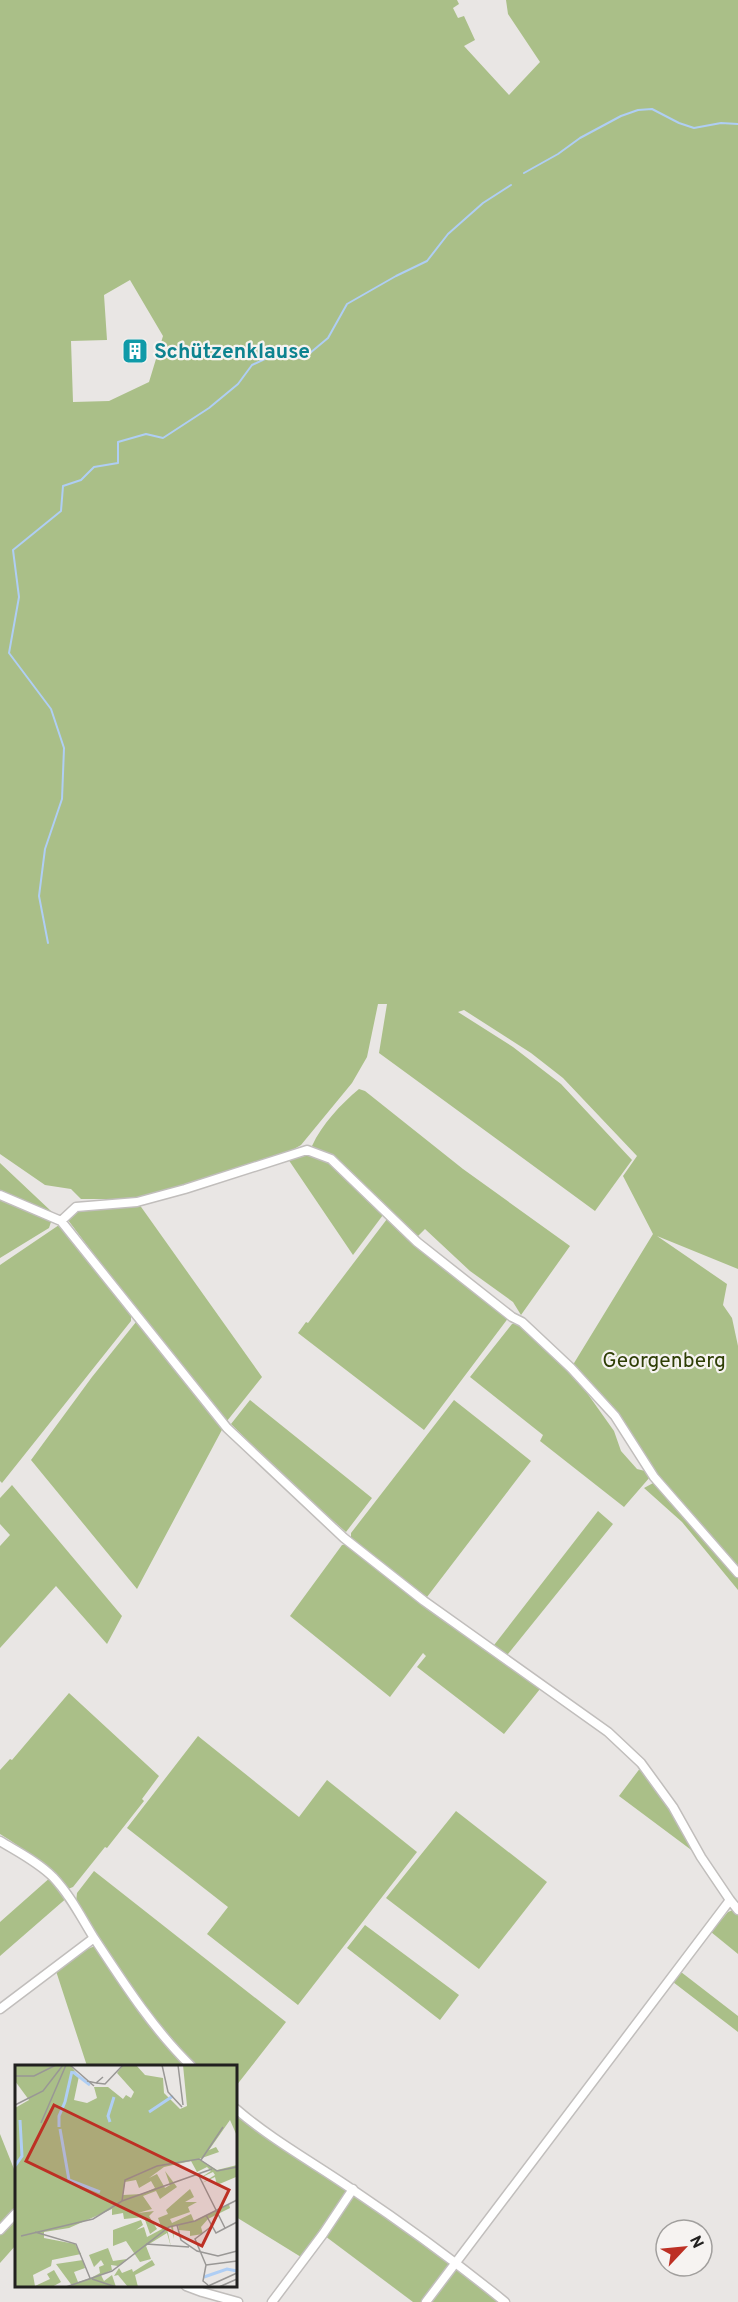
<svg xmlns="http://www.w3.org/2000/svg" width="738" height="2302" viewBox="0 0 738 2302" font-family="Overpass,sans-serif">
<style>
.green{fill:#aabf88;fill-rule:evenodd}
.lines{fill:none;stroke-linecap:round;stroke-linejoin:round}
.stream{stroke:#afcef4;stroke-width:2}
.minor-casing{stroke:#c1bebc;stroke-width:11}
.minor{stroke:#fff;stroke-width:8}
.labels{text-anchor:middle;stroke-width:4.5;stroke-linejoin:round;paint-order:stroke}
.culture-label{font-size:21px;font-weight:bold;fill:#0d838f;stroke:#f6f3f1;text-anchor:start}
.park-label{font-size:21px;fill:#2e3e05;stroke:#f6f3f1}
.inset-river{fill:none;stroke:#afcef4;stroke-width:3}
.inset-road{fill:none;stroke:#999795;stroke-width:1.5}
.view{fill:#bd3024;fill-opacity:0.15;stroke:#bd3024;stroke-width:3}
.inset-edge{fill:none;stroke:#21201f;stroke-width:3}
</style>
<rect width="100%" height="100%" fill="#e9e6e4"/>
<!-- green -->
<path class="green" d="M0,0H457L459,4L453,8L458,18L464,16L475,40L464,46L509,95L540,62L508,14L506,0H738V1269L657,1236L727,1284L723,1305L732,1318L738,1346V1573L654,1477L615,1416L571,1368L653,1234L623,1176L637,1156L563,1078L531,1053L464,1010L458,1012L513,1047L561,1084L632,1160L595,1211L379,1053L387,1004H378L367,1057L352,1083L301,1145L289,1152L183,1187L136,1199H81L71,1189L45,1185L0,1154ZM130,280L163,336L149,382L109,401L73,402L71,341L107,340L104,295Z
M359,1089L365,1091L463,1169L570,1246L521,1315L513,1302L470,1271L425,1229L418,1236L385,1207L342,1163L312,1146C322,1124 341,1104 359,1089Z
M305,1153L331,1162L383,1215L353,1255L288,1159Z
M0,1163L52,1212V1216L0,1191Z
M0,1198L51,1222L49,1228L0,1258Z
M139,1204L262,1377L227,1421L139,1314L68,1220L78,1212Z
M387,1219L509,1317L424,1430L298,1333L306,1322L308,1323Z
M59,1225L131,1316V1321L2,1483L0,1481V1265Z
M136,1322L224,1426L137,1589L31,1460L92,1377Z
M519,1323L570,1369L614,1431L621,1451L637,1469L645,1471L650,1477L624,1507L540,1441L543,1435L470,1377L512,1324Z
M250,1400L372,1498L346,1532L297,1489L231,1424Z
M454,1400L531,1461L427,1597L351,1538V1533Z
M655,1482L738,1576V1590L682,1522L644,1488Z
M12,1485L122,1616L107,1644L56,1586L0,1648V1546L10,1535L0,1524V1498Z
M598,1511L613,1524L504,1659L491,1649Z
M347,1544L540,1689L504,1734L417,1667L426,1656L423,1653L390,1697L290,1616L342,1545Z
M69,1693L159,1776L142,1799L144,1801L107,1848L105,1847L73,1887L68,1889C48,1867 26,1850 0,1834V1770L10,1759L12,1760Z
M198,1736L299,1817L327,1780L417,1852L298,2005L207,1934L228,1907L127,1828Z
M641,1767L655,1784L694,1852L619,1796Z
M456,1811L547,1882L479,1969L386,1898Z
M94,1871L286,2022L236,2086V2066H195L145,2006L76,1902L77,1893Z
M52,1876L69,1896L0,1956V1922Z
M733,1910L738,1915V1954L711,1932L728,1912Z
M365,1925L459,1995L440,2020L347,1948Z
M95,1946C123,1987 151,2031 187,2066H87L56,1971L85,1950Z
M681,1972L738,2016V2032L673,1982Z
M236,2115L265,2136L347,2190L301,2257L236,2217Z
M0,2134L16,2174V2209L0,2227Z
M354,2196L450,2263L421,2302H413L325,2236Z
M16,2219V2245L0,2263V2235Z
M456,2268L498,2302H431Z"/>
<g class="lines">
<!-- stream -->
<path class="stream" d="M524,173L558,154L580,138L621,116L638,110L652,109L679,123L694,128L721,123L738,124
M48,943L39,896L45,849L62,799L64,748L51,709L9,653L19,597L13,550L61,511L63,486L81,480L94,467L118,463V442L146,434L163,438L209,408L238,384L252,365L267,358H304L328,338L347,304L396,276L427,261L448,234L483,203L511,185"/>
<!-- minor casing -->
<g class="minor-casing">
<path id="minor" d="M0,1195L61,1221L227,1428L344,1538L424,1601L608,1732L641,1763L673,1807L701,1857L730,1900L738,1910
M61,1221L76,1207L137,1202L185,1189L307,1150L331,1159L417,1242L512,1317L522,1322L571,1368L615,1416L654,1477L738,1573
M0,1841C18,1852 38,1862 53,1877C70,1895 81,1917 94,1938C123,1982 153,2029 191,2066
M0,2009L94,1938
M236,2109C272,2140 314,2163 353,2190C405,2225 456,2262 505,2302
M0,2230L16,2213
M186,2286L202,2292L238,2302
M272,2302L323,2234L353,2189
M426,2302L730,1900"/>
</g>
<!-- minor -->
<use href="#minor" class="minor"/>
</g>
<!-- icons -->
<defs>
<g id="building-square" transform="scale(1.35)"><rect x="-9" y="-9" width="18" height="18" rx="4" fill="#0f9aa8" stroke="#f6f3f1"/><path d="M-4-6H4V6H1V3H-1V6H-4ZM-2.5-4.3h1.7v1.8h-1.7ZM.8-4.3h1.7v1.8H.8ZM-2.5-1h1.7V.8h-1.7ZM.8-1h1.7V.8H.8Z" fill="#fff"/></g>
</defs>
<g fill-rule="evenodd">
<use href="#building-square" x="135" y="351"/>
</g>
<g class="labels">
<!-- culture labels -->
<g class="culture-label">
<text x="154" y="358">Schützenklause</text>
</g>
<!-- park labels -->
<g class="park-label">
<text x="664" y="1367">Georgenberg</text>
</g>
</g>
<!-- overview -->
<g transform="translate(15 2065)">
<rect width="222" height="222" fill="#e9e6e4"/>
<path d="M0,0H55L64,11L59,35L72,38L82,33L79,22H93L108,34L111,30L116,33L119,27L102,8L108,0H121L130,10L148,13L149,28L165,44L172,41L168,0H222V71L215,55L194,85L201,82L204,87L184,94L202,105L222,100L221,112L202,120L200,112L187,118L200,110L198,107L185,113L196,106L192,102L182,107L176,96L149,102L134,113L142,109L150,123L155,120L150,106L162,122L145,134L141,126L128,131L137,144L123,148L139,146L134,151L142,164L135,169L129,152L109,154L108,148L97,150V144L54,163L29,167V173L60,179L66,189L37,195L36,201L18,210L20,221L35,214L32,209L39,205L46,217L37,222H0V43L14,35L0,16ZM121,115L124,123L136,116L140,123L127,129L108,130L110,117ZM175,124L179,132L170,137H182L173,142L175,147L155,154L157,158L176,149L179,156L214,139L215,143L193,154L186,162L188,169L175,171V166L164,165L163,160L158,161L159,174L156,162L152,163L156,182L152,168L131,181L136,194L125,197L111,176L98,181V165L126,155L128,160L121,165L129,162L132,172L147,164L143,153L153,149L151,145ZM93,183L98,196L112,194L103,201L96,200L97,205L86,210L89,216L97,210L101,222H58L41,199L68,195L70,203L59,207L63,217L76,213L85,208L84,202L89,200L86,195L79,202L74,190ZM137,195L140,200L120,210L123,222H113L103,210L99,211L104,203L107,208L117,204L118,207Z" fill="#aabf88" fill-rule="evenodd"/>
<path class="inset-river" d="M58,7L75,20M50,37L57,6M134,47L158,31M95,57L93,51L99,32M44,62V51L50,37M45,64L54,115L85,127M0,101L7,91L5,55M189,212L212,204L222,206"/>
<path class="inset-road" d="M55,0L79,21M147,0L153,27L167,42M163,0L168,40M0,11H19L41,0M72,16L81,18L88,12M81,18L90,19L108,0M0,40L28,26L48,0M26,58L51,0M186,95L208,62M184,111L210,163M107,136L110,115L142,101L184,94L202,106L222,102M191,150L201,168L222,157M162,160L166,175L182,186L203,191L222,186M20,167L61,179L75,213M6,171L78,154L107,136L197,104M131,179L174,182M191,200L222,196M77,214L101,222M193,220L188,216L191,200L180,174L197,161M51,222L97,206L154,162L180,156L222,135M191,222L222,208M204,222L222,214"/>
<path class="view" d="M39,40L214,125L187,181L11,96Z"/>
<rect width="222" height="222" class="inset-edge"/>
</g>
<!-- north arrow -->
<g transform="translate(684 2248) rotate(64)"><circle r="28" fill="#f6f3f1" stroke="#a19f9d" stroke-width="1.5"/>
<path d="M0-4.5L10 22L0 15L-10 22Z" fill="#bd3024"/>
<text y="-9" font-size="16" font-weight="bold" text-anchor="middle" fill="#21201f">N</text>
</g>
</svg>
